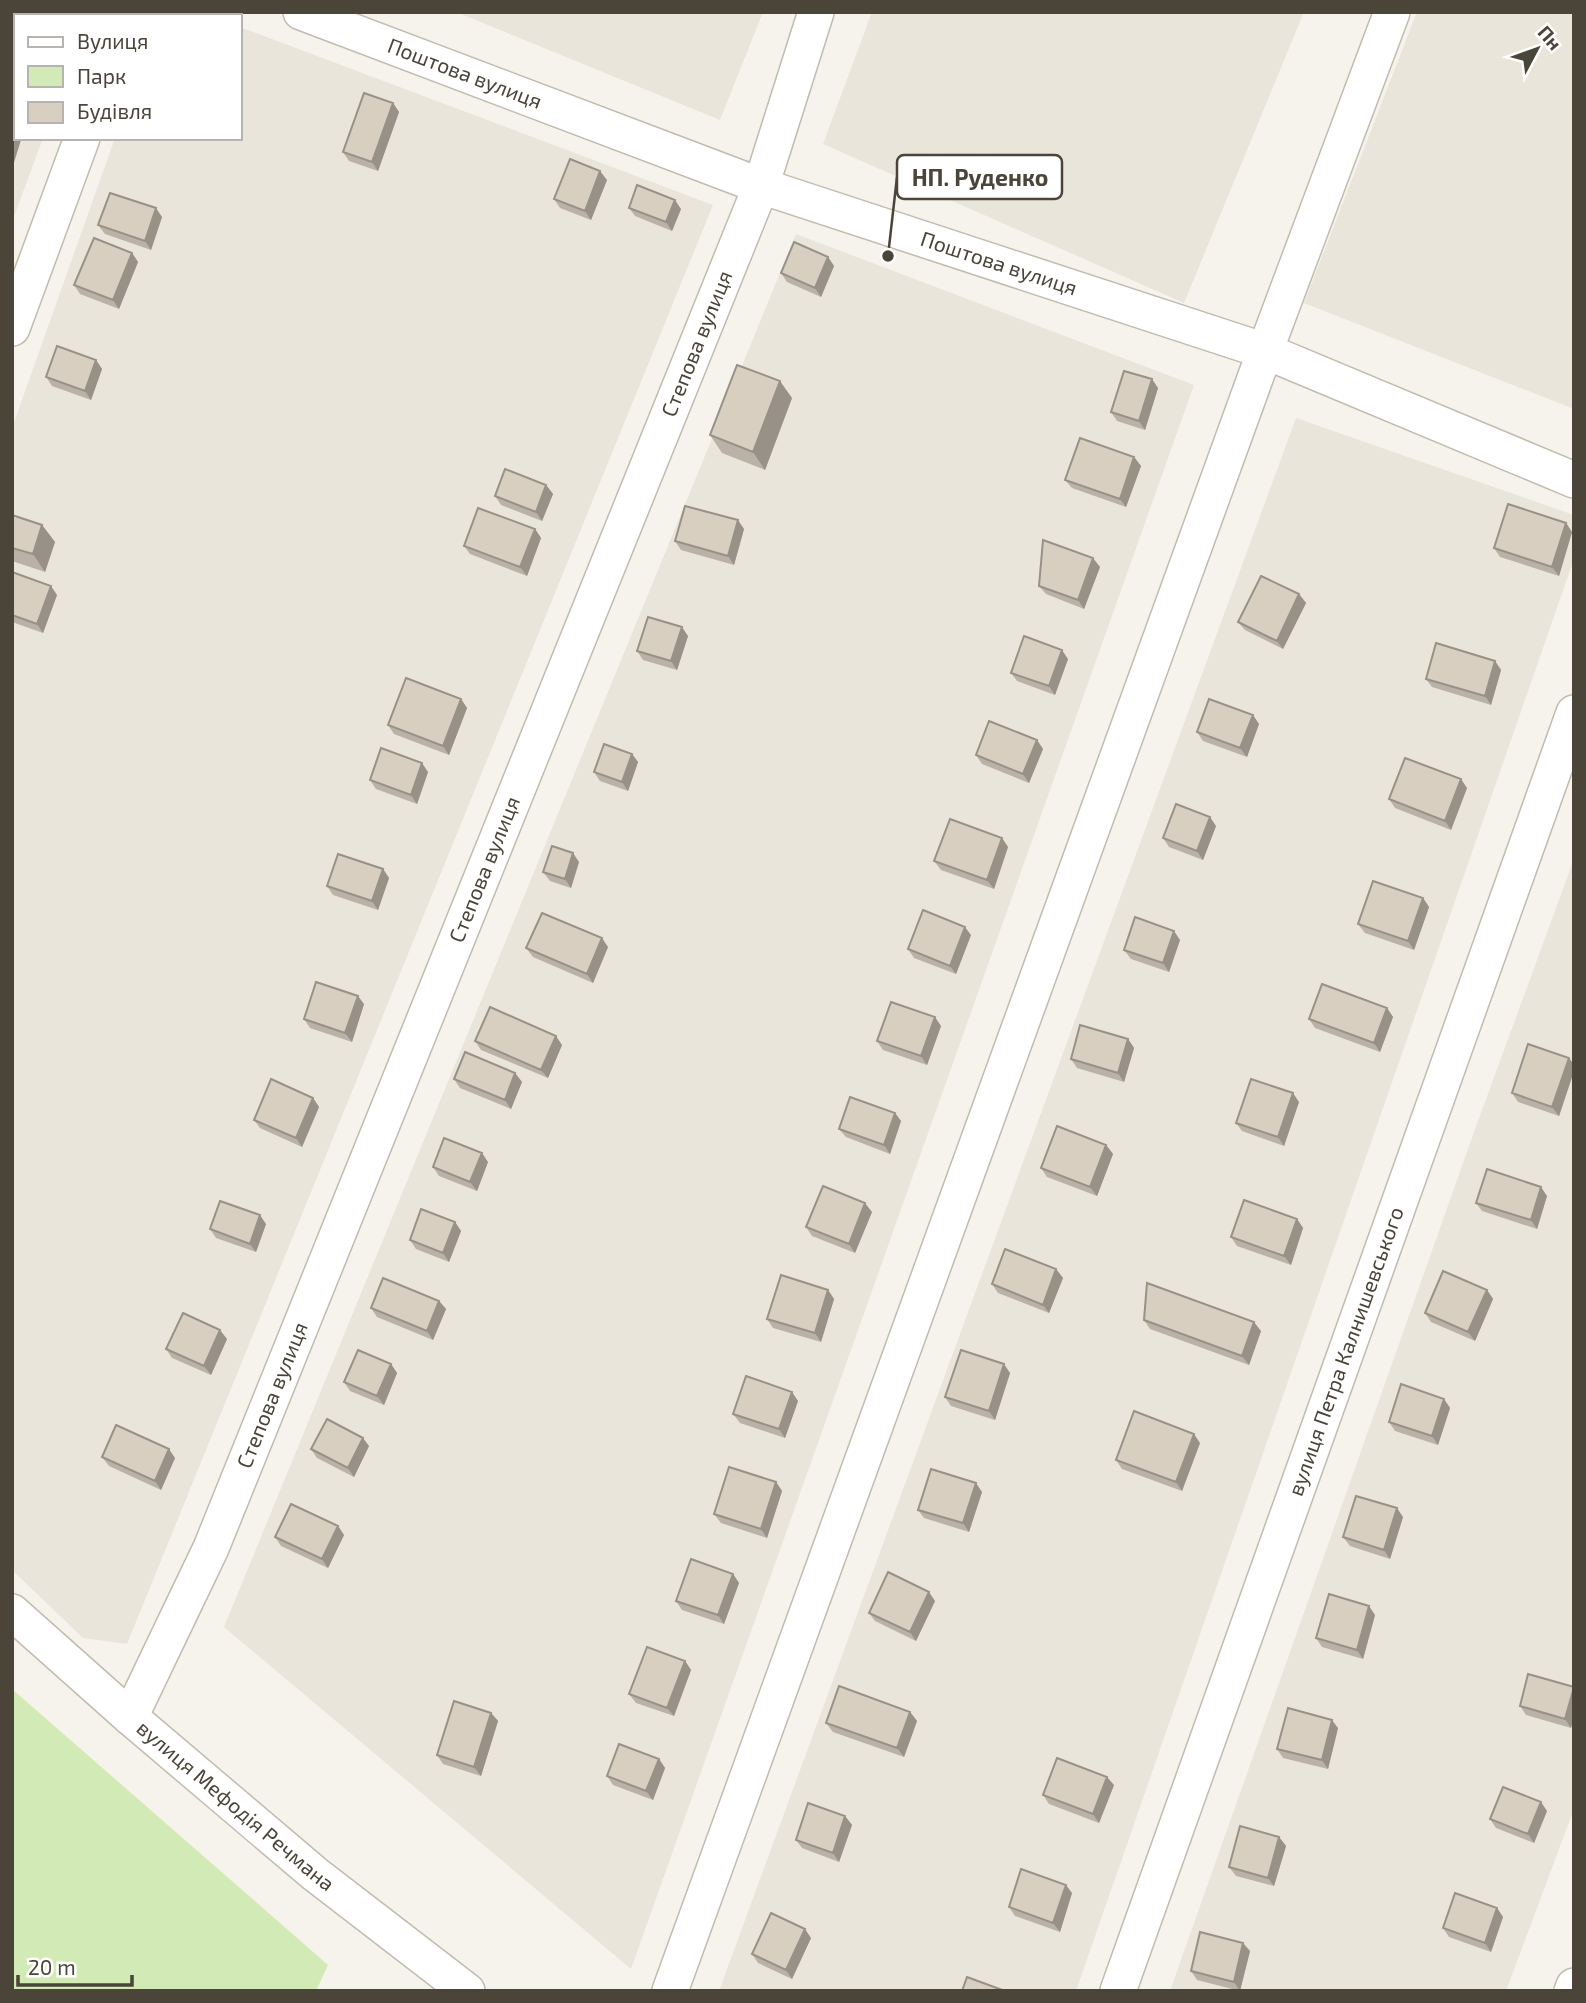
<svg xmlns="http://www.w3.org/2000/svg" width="1586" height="2003" viewBox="0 0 1586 2003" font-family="'Exo 2',sans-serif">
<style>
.residential{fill:#eae5da}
.green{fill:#d2eab5}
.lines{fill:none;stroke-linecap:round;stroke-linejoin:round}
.street-casing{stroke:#c2bbae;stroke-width:38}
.street{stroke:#fff;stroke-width:35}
.wall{fill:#bab2a6}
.shaded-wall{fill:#979187}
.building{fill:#d8cfc1;stroke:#979187;stroke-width:2}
.labels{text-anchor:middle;stroke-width:6;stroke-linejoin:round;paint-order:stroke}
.street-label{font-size:21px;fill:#4b4439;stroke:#fff}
.leader{fill:none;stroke:#4b4439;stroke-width:2.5}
.callout-dot{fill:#4b4439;stroke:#fff;stroke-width:2.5}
.callout{fill:#fff;stroke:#4b4439;stroke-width:2.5}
.callout-label{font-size:23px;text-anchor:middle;font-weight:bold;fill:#4b4439}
</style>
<rect width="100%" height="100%" fill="#f6f3ec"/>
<!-- residential -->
<path class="residential" d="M12,12H89L88,16H16V138H43L12,222Z
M456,12H763L720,120Z
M872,12H1304L1184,303L823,144Z
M1417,12H1574V409L1304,303Z
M240,27L713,205L127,1644L83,1638L12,1570V428L115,138H240Z
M796,234L1194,385L631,1969L224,1627Z
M1296,418L1574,515V559L1076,1991H719Z
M1574,859V1809L1506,1991H1170L1474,1132Z"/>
<!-- green -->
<path class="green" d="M12,1689L328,1965L316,1991H12Z"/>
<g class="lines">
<!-- street casing -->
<g class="street-casing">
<g id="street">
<path id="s1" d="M301,12L761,186L1265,351L1574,480"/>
<path d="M127,16L129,12"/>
<path d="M12,328L82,138"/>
<path id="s2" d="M12,1612L130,1717L315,1874L467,1991"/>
<path id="s3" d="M130,1717L211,1548L761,186L816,12"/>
<path d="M670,1991L1265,351L1392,12"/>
<path id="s4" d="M1118,1991L1574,713"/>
<path d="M1572,1991L1574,1986"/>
</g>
</g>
<!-- street -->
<use href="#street" class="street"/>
</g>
<!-- wall -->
<path class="wall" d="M393,103L399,112L378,171L349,161L343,152Z
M607,180L591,220L560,208L554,199Z
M629,208L681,209L672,231L635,216Z
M162,217L151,250L105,234L98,225Z
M132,253L138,262L119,309L80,294L74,285Z
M828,257L834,266L821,297L787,282L781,273Z
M96,360L102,369L91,400L52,386L46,377Z
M1158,388L1145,430L1117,421L1111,412Z
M792,398L765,470L722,453L710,435Z
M1134,457L1141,466L1126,507L1072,488L1065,480Z
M546,485L553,494L542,521L501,505L495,496Z
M12,515L42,525L55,542L45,572L12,561Z
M1566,523L1572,532L1559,576L1500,557L1494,548Z
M535,529L541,538L527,576L470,554L464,546Z
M744,529L734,565L681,550L675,541Z
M1100,567L1084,609L1046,594L1039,586Z
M12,572L57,595L43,633L12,622Z
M1299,594L1306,603L1283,649L1245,630L1238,622Z
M688,636L677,670L643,660L637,651Z
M1068,659L1055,695L1017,681L1011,673Z
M1495,661L1501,670L1491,705L1432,687L1426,679Z
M461,699L467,708L449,755L394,734L388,725Z
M1259,724L1247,757L1203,741L1197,732Z
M1037,740L1043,749L1029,783L982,764L976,755Z
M632,754L638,762L628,791L600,781L594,772Z
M428,772L417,804L376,789L370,780Z
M1467,788L1451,830L1395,808L1389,799Z
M1216,826L1203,860L1169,847L1163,838Z
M1002,838L1008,847L994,889L941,870L934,861Z
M579,862L571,888L550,881L543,872Z
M383,869L389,878L378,910L333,895L327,886Z
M1423,898L1429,907L1414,950L1365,933L1358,924Z
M971,935L956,974L914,958L908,949Z
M1180,940L1169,972L1131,959L1124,950Z
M608,947L593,983L533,957L526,948Z
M364,1004L352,1042L310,1028L304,1019Z
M1387,1008L1393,1017L1380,1052L1315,1028L1309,1019Z
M941,1026L927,1065L883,1050L877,1041Z
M1128,1039L1134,1048L1124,1082L1077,1068L1071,1059Z
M475,1041L562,1045L548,1078L481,1050Z
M1569,1058L1574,1065V1071L1559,1116L1518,1102L1512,1093Z
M515,1073L522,1082L511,1109L460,1088L454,1079Z
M313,1098L319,1107L302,1147L260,1128L254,1120Z
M1299,1102L1284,1146L1242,1131L1236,1123Z
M895,1113L901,1121L890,1154L846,1137L839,1129Z
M1106,1145L1113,1154L1097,1196L1047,1177L1041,1168Z
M488,1162L477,1191L439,1176L433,1167Z
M1547,1196L1537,1229L1482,1211L1476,1203Z
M872,1212L855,1253L812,1236L806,1227Z
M1297,1219L1303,1228L1291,1265L1237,1246L1231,1237Z
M455,1222L461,1231L449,1262L416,1249L410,1240Z
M266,1224L256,1252L216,1238L210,1229Z
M1056,1269L1063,1278L1049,1313L998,1293L992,1284Z
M828,1290L834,1299L821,1342L773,1328L767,1319Z
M1487,1290L1493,1299L1475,1341L1431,1322L1425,1313Z
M439,1301L446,1309L433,1340L377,1317L371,1308Z
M1144,1320L1261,1331L1249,1365L1150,1329Z
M227,1339L211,1375L172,1358L166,1349Z
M391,1364L397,1373L384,1405L350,1391L344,1382Z
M1010,1373L995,1420L951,1406L945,1397Z
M1444,1399L1450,1408L1438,1445L1395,1431L1389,1422Z
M798,1401L785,1438L740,1423L733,1414Z
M1200,1443L1182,1491L1122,1469L1116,1460Z
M369,1446L354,1477L317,1458L311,1449Z
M102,1457L175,1458L161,1490L109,1466Z
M776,1482L782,1491L767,1538L721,1523L714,1514Z
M982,1492L969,1532L924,1518L918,1510Z
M1403,1517L1390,1559L1350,1546L1343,1537Z
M338,1526L344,1535L328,1568L281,1546L275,1537Z
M733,1574L739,1583L724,1624L682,1610L676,1601Z
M935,1601L916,1641L875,1621L869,1613Z
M1375,1615L1363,1659L1322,1647L1316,1638Z
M685,1661L691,1670L674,1716L636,1703L629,1694Z
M1574,1687V1717L1571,1728L1526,1715L1520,1706Z
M910,1712L917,1721L904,1757L833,1732L826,1723Z
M491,1713L498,1721L481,1776L443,1764L437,1755Z
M1338,1728L1328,1769L1283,1758L1277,1749Z
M659,1759L665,1768L653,1800L613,1785L607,1776Z
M1114,1785L1099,1823L1049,1804L1043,1795Z
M1547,1811L1534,1843L1496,1828L1490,1819Z
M845,1816L852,1825L839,1862L802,1848L796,1840Z
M1279,1837L1286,1846L1274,1886L1236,1876L1229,1867Z
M1072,1893L1060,1932L1015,1916L1009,1907Z
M1497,1908L1503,1917L1491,1952L1449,1937L1443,1928Z
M811,1938L792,1979L758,1963L752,1954Z
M1250,1951L1240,1991L1197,1980L1191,1971Z"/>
<!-- shaded-wall -->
<path class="shaded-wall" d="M393,103L399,112L378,171L372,162Z
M15,131L16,138H20L21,140L12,169V141Z
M600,171L607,180L591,220L585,211Z
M675,200L681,209L672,231L666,222Z
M156,208L162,217L151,250L145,241Z
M132,253L138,262L119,309L113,300Z
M828,257L834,266L821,297L815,288Z
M96,360L102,369L91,400L85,391Z
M1152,379L1158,388L1145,430L1139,421Z
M780,381L792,398L765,470L753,452Z
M1134,457L1141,466L1126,507L1120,499Z
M546,485L553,494L542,521L536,512Z
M738,520L744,529L734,565L728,556Z
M1566,523L1572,532L1559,576L1552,567Z
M42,525L55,542L45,572L33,554Z
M535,529L541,538L527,576L520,567Z
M1093,558L1100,567L1084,609L1078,600Z
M51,586L57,595L43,633L37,624Z
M1299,594L1306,603L1283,649L1277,641Z
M682,627L688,636L677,670L671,661Z
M1062,650L1068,659L1055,695L1049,686Z
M1495,661L1501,670L1491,705L1485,696Z
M461,699L467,708L449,755L443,746Z
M1253,715L1259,724L1247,757L1240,748Z
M1037,740L1043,749L1029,783L1023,774Z
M632,754L638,762L628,791L622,782Z
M422,763L428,772L417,804L411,795Z
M1461,779L1467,788L1451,830L1445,821Z
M1210,817L1216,826L1203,860L1197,851Z
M1002,838L1008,847L994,889L987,880Z
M573,853L579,862L571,888L565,879Z
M383,869L389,878L378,910L372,901Z
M1423,898L1429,907L1414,950L1408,941Z
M965,927L971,935L956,974L950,966Z
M1174,931L1180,940L1169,972L1163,963Z
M602,938L608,947L593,983L587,974Z
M358,996L364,1004L352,1042L345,1033Z
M1387,1008L1393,1017L1380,1052L1374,1043Z
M935,1017L941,1026L927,1065L921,1056Z
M556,1036L562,1045L548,1078L541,1070Z
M1128,1039L1134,1048L1124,1082L1118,1073Z
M1569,1058L1574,1065V1071L1559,1116L1552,1107Z
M515,1073L522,1082L511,1109L505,1100Z
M1293,1093L1299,1102L1284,1146L1278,1137Z
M313,1098L319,1107L302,1147L296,1138Z
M895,1113L901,1121L890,1154L884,1145Z
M1106,1145L1113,1154L1097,1196L1090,1187Z
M482,1153L488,1162L477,1191L470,1182Z
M1541,1187L1547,1196L1537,1229L1531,1220Z
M865,1203L872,1212L855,1253L849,1244Z
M260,1215L266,1224L256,1252L250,1244Z
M1297,1219L1303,1228L1291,1265L1284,1256Z
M455,1222L461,1231L449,1262L443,1253Z
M1056,1269L1063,1278L1049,1313L1043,1305Z
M828,1290L834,1299L821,1342L815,1333Z
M1487,1290L1493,1299L1475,1341L1468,1332Z
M439,1301L446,1309L433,1340L427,1331Z
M1254,1322L1261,1331L1249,1365L1242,1356Z
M220,1330L227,1339L211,1375L204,1366Z
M391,1364L397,1373L384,1405L377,1396Z
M1004,1364L1010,1373L995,1420L989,1411Z
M792,1392L798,1401L785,1438L779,1429Z
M1444,1399L1450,1408L1438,1445L1432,1436Z
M1194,1434L1200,1443L1182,1491L1176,1482Z
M363,1438L369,1446L354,1477L348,1468Z
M169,1449L175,1458L161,1490L155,1481Z
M776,1482L782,1491L767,1538L761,1529Z
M976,1483L982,1492L969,1532L963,1523Z
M1397,1508L1403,1517L1390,1559L1384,1550Z
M338,1526L344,1535L328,1568L322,1559Z
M733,1574L739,1583L724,1624L718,1615Z
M929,1592L935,1601L916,1641L910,1632Z
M1369,1606L1375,1615L1363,1659L1357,1650Z
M685,1661L691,1670L674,1716L667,1708Z
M1574,1687V1717L1571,1728L1565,1719Z
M910,1712L917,1721L904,1757L897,1748Z
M491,1713L498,1721L481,1776L474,1767Z
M1332,1720L1338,1728L1328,1769L1322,1760Z
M659,1759L665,1768L653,1800L646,1791Z
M1107,1777L1114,1785L1099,1823L1093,1814Z
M1541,1802L1547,1811L1534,1843L1528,1834Z
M845,1816L852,1825L839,1862L833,1853Z
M1279,1837L1286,1846L1274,1886L1268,1878Z
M1066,1885L1072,1893L1060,1932L1053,1923Z
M1497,1908L1503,1917L1491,1952L1485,1943Z
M805,1929L811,1938L792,1979L786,1970Z
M1243,1943L1250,1951L1240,1991L1234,1982Z"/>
<!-- building -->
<path class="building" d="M180,12H183L193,16H179Z
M364,93L393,103L372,162L343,152Z
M570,159L600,171L585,211L554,199Z
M637,185L675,200L666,222L629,208Z
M110,193L156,208L145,241L98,225Z
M94,238L132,253L113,300L74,285Z
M794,242L828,257L815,288L781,273Z
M57,346L96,360L85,391L46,377Z
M737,365L780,381L753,452L710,435Z
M1124,371L1152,379L1139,421L1111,412Z
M1080,438L1134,457L1120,499L1065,480Z
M505,469L546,485L536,512L495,496Z
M1508,504L1566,523L1552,567L1494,548Z
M685,506L738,520L728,556L675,541Z
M478,508L535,529L520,567L464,546Z
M12,515L42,525L33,554L12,548Z
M1043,540L1093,558L1078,600L1039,586Z
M12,572L51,586L37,624L12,615Z
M1261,576L1299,594L1277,641L1238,622Z
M648,617L682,627L671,661L637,651Z
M1024,636L1062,650L1049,686L1011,673Z
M1436,643L1495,661L1485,696L1426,679Z
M406,678L461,699L443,746L388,725Z
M1209,699L1253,715L1240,748L1197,732Z
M989,721L1037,740L1023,774L976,755Z
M604,744L632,754L622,782L594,772Z
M381,748L422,763L411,795L370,780Z
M1405,758L1461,779L1445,821L1389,799Z
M1176,804L1210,817L1197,851L1163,838Z
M950,819L1002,838L987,880L934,861Z
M552,846L573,853L565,879L543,872Z
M338,854L383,869L372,901L327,886Z
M1373,881L1423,898L1408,941L1358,924Z
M923,910L965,927L950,966L908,949Z
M542,913L602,938L587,974L526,948Z
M1135,917L1174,931L1163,963L1124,950Z
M316,982L358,996L345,1033L304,1019Z
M1322,984L1387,1008L1374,1043L1309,1019Z
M891,1002L935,1017L921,1056L877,1041Z
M490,1007L556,1036L541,1070L475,1041Z
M1080,1025L1128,1039L1118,1073L1071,1059Z
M1528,1044L1569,1058L1552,1107L1512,1093Z
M465,1052L515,1073L505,1100L454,1079Z
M271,1079L313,1098L296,1138L254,1120Z
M1251,1079L1293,1093L1278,1137L1236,1123Z
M850,1097L895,1113L884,1145L839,1129Z
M1057,1126L1106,1145L1090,1187L1041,1168Z
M444,1138L482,1153L470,1182L433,1167Z
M1487,1169L1541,1187L1531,1220L1476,1203Z
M823,1186L865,1203L849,1244L806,1227Z
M1244,1200L1297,1219L1284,1256L1231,1237Z
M220,1201L260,1215L250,1244L210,1229Z
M421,1209L455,1222L443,1253L410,1240Z
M1005,1249L1056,1269L1043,1305L992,1284Z
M1443,1271L1487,1290L1468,1332L1425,1313Z
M781,1275L828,1290L815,1333L767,1319Z
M383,1278L439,1301L427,1331L371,1308Z
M1147,1283L1254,1322L1242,1356L1144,1320Z
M183,1313L220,1330L204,1366L166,1349Z
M358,1350L391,1364L377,1396L344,1382Z
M961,1350L1004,1364L989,1411L945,1397Z
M746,1376L792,1392L779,1429L733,1414Z
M1401,1384L1444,1399L1432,1436L1389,1422Z
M1134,1411L1194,1434L1176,1482L1116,1460Z
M327,1419L363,1438L348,1468L311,1449Z
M116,1425L169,1449L155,1481L102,1457Z
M729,1467L776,1482L761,1529L714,1514Z
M931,1469L976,1483L963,1523L918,1510Z
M1356,1496L1397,1508L1384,1550L1343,1537Z
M291,1504L338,1526L322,1559L275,1537Z
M691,1559L733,1574L718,1615L676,1601Z
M888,1572L929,1592L910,1632L869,1613Z
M1329,1594L1369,1606L1357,1650L1316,1638Z
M647,1647L685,1661L667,1708L629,1694Z
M1528,1674L1574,1687L1565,1719L1520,1706Z
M839,1686L910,1712L897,1748L826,1723Z
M454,1701L491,1713L474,1767L437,1755Z
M1288,1708L1332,1720L1322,1760L1277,1749Z
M619,1744L659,1759L646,1791L607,1776Z
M1057,1758L1107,1777L1093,1814L1043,1795Z
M1503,1787L1541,1802L1528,1834L1490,1819Z
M808,1803L845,1816L833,1853L796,1840Z
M1240,1826L1279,1837L1268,1878L1229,1867Z
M1021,1869L1066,1885L1053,1923L1009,1907Z
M1455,1893L1497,1908L1485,1943L1443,1928Z
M771,1913L805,1929L786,1970L752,1954Z
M1200,1932L1243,1943L1234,1982L1191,1971Z
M967,1977L1005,1991H962Z"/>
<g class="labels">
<!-- street labels -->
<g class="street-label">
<text dy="7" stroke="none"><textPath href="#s1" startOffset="175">Поштова вулиця</textPath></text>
<text dy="7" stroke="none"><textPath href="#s1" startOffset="742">Поштова вулиця</textPath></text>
<text dy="7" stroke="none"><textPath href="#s3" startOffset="1486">Степова вулиця</textPath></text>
<text dy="7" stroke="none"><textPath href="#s3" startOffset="919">Степова вулиця</textPath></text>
<text dy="7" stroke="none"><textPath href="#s4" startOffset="679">вулиця Петра Калнишевського</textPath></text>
<text dy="7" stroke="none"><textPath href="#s3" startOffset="352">Степова вулиця</textPath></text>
<text dy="7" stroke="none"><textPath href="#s2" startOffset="296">вулиця Мефодія Речмана</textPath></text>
</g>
</g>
<!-- callouts -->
<path class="leader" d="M888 256L897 177"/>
<circle class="callout-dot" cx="888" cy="256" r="7"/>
<rect class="callout" x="897" y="155" width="165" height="44" rx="7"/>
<g class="callout-label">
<text x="980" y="186">НП. Руденко</text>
</g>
<!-- border -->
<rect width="1586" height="2003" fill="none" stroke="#4b4439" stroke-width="28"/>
<!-- legend -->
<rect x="14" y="14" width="228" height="126" fill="#ffffff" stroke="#b7b4b0" stroke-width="2"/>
<rect x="28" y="37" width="35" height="10" fill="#ffffff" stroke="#b7b4b0" stroke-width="2"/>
<text x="77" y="49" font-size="21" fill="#4b4439">Вулиця</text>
<rect x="28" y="66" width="35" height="21" fill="#d2eab5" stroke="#b7b4b0" stroke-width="2"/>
<text x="77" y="84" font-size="21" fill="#4b4439">Парк</text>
<rect x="28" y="102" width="35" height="21" fill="#d8cfc1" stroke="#b7b4b0" stroke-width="2"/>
<text x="77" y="119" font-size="21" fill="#4b4439">Будівля</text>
<!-- north arrow -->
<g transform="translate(1537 49) rotate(49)" stroke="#ffffff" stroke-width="5" paint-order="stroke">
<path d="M0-5L12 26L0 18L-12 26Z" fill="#4b4439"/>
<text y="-10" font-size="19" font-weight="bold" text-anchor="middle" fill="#4b4439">Пн</text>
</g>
<!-- scale -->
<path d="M18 1975v10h114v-10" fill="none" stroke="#4b4439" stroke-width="3.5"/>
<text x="28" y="1975" font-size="21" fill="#4b4439" stroke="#ffffff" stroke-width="5" paint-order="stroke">20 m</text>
</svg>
